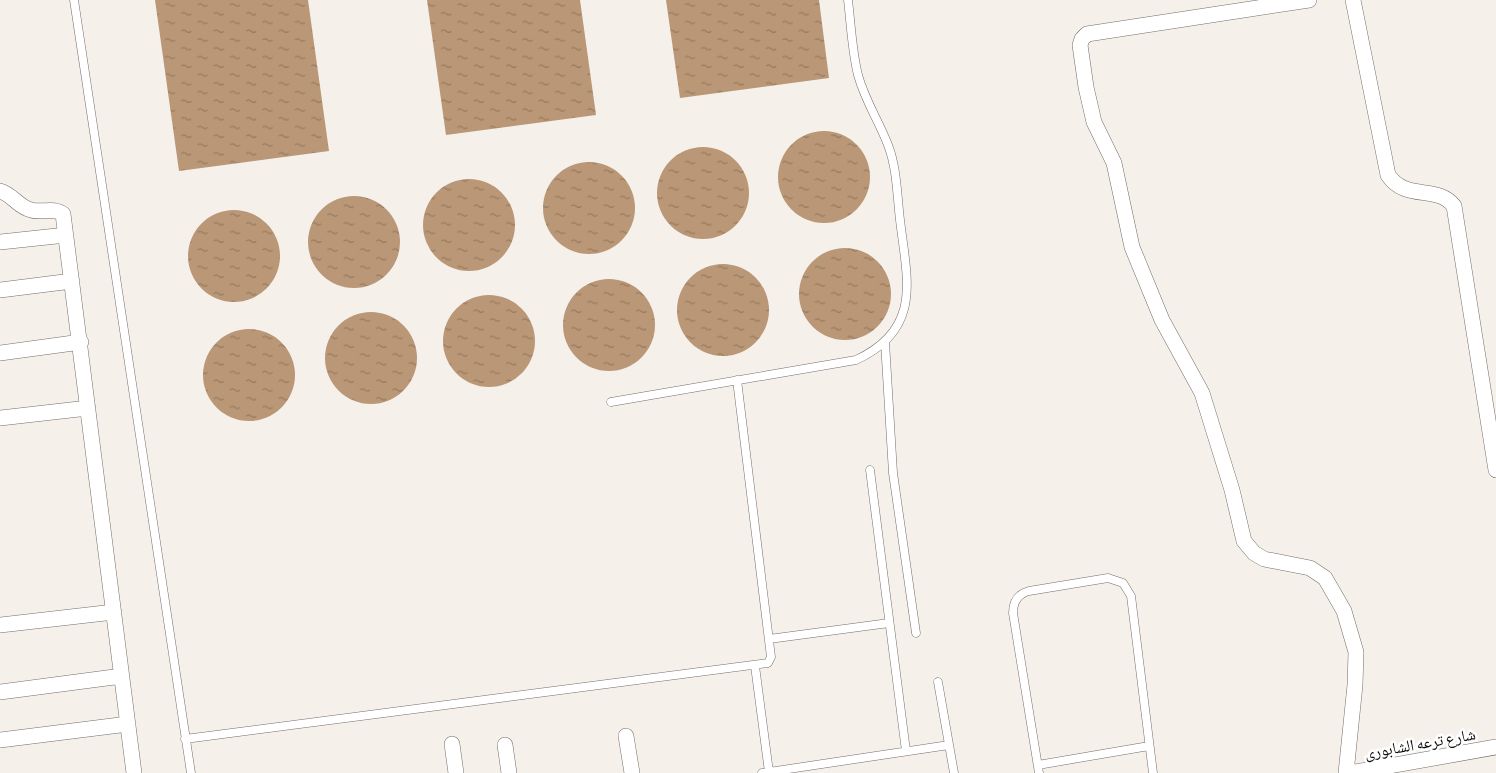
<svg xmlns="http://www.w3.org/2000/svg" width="1496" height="773" viewBox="0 0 1496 773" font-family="'Sofia Sans Condensed','Noto Naskh Arabic',sans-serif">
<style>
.water{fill:url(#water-ripples)}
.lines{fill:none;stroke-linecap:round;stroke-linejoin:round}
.service-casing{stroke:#736e6a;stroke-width:9}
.minor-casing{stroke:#736e6a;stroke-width:16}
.service{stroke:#fff;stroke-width:8}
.minor{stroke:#fff;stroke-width:15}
.labels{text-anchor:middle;stroke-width:5;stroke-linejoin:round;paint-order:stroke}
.street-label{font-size:16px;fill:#0f0d0c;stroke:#fff}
</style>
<defs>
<pattern id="water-ripples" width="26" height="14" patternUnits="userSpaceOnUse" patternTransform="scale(1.25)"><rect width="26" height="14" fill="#ba9776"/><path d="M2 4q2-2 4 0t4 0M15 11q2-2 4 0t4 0" fill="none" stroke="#967a5f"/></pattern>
</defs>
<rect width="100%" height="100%" fill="#f6f0eb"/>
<!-- water -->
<path class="water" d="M155,0H308L329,151L179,171Z
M427,0H580L596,115L446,135Z
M666,0H819L829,78L680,98Z
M778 177a46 46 0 1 1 92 0a46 46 0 1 1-92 0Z
M657 193a46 46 0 1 1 92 0a46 46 0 1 1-92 0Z
M543 208a46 46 0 1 1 92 0a46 46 0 1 1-92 0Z
M423 225a46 46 0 1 1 92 0a46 46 0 1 1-92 0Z
M308 242a46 46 0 1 1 92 0a46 46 0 1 1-92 0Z
M188 256a46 46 0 1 1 92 0a46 46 0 1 1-92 0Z
M799 294a46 46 0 1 1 92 0a46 46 0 1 1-92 0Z
M677 310a46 46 0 1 1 92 0a46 46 0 1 1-92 0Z
M563 325a46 46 0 1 1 92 0a46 46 0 1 1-92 0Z
M443 341a46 46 0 1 1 92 0a46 46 0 1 1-92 0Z
M325 358a46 46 0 1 1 92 0a46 46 0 1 1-92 0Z
M203 375a46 46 0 1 1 92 0a46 46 0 1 1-92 0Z"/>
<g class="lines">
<!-- service casing -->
<g class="service-casing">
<path id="service" d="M74,0L191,773
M885,342L893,473L916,633
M611,402L856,360C923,329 907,279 900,220C897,195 897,168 888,145C879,121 865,101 858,75C852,51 851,25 848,0
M870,470L906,751
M769,639L889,623
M755,666L769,772
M938,682L954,773
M185,739L768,663L771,657L737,380
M1038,765L1149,746
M762,773L949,745
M1039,773L1013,613C1013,602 1018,594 1029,591L1108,578L1123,583L1131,596L1153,773"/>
</g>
<!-- minor casing -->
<g class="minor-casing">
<path id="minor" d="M1309,0L1087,34L1082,39L1080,45L1086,87L1094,122L1114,163L1132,247L1162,320L1202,393L1232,490L1244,541L1254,553L1264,559L1310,568L1325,578L1344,611L1356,652L1355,685L1346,773
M1353,0L1388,175C1406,202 1437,184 1454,206L1496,470
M0,191C12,194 18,207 31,210C41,213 54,207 63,214L134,773
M0,242L66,235
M0,290L72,281
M0,353L81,342
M0,418L88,408
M0,625L114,612
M0,692L122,676
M626,736L632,773
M0,740L128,724
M452,744L456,773
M505,745L509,773
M1350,773L1496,747"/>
</g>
<!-- service -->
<use href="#service" class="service"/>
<!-- minor -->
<use href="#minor" class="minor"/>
</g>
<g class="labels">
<!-- street labels -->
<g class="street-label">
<text transform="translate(1420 743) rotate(-10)" y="6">شارع ترعه الشابورى</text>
</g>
</g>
</svg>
